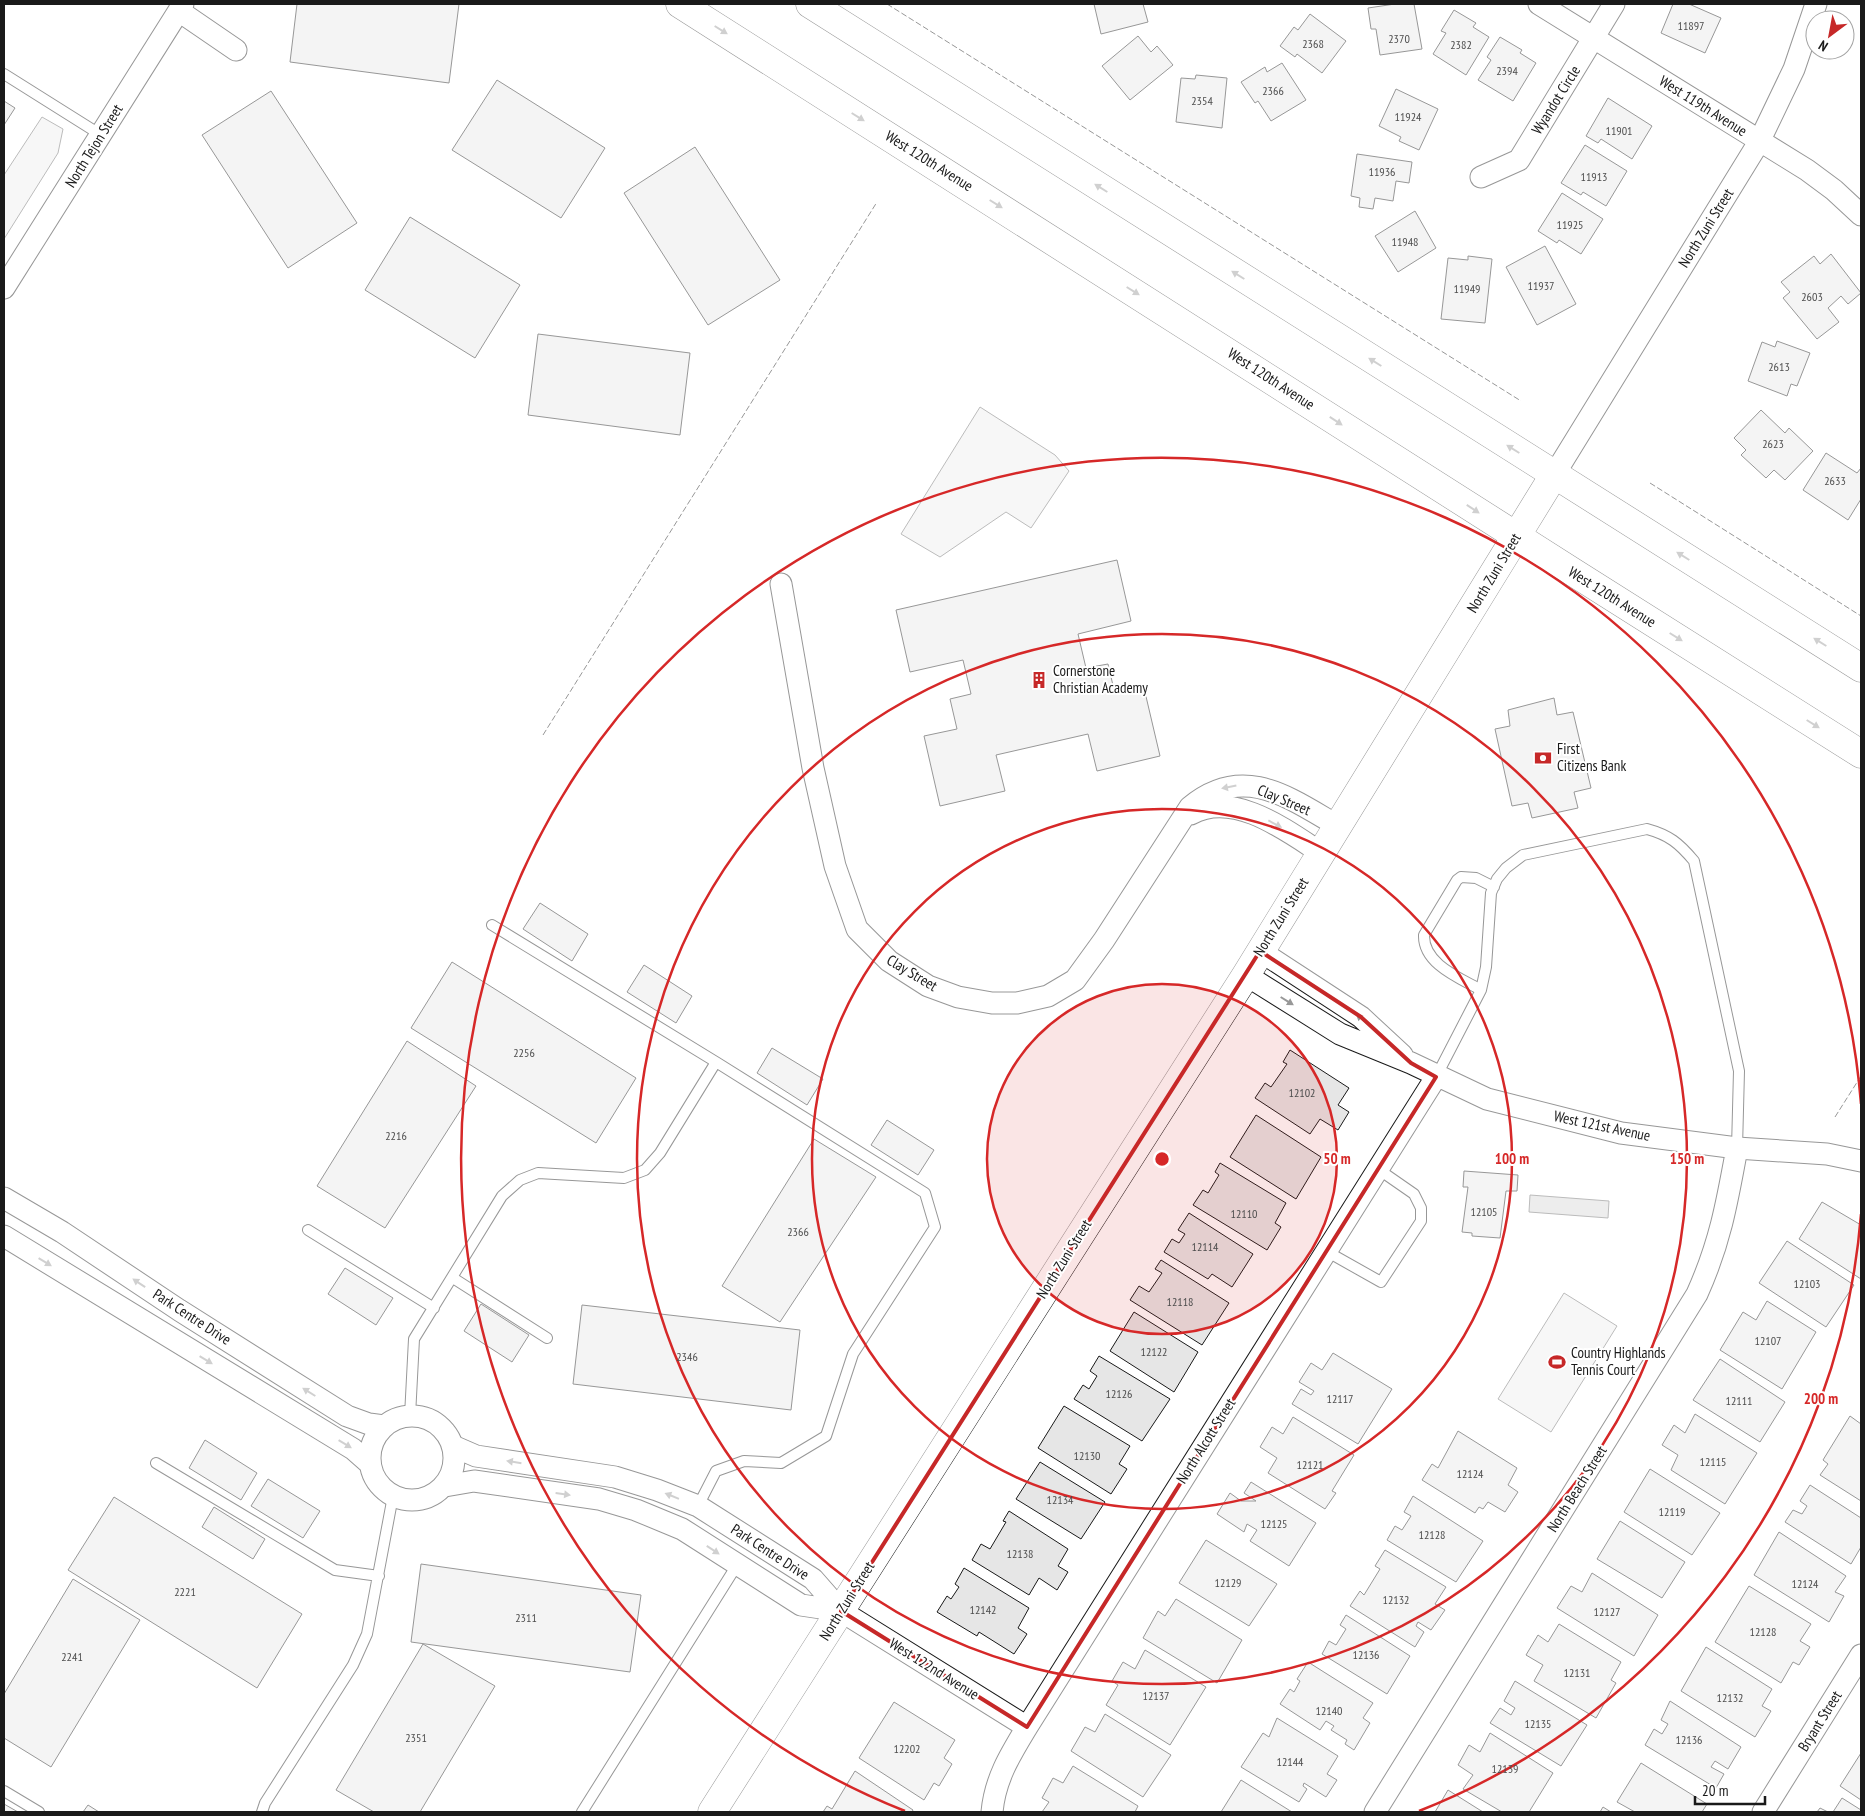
<svg xmlns="http://www.w3.org/2000/svg" width="1865" height="1816" viewBox="0 0 1865 1816" font-family="'PT Sans Narrow',sans-serif">
<style>
.green{fill:#ededed;stroke:#6a6a6a}
.water{fill:#d7d7d7;stroke:#6a6a6a}
.building{fill:#e6e6e6;stroke:#1a1a1a}
.lines{fill:none;stroke-linecap:round;stroke-linejoin:round}
.lane-casing{stroke:#1a1a1a;stroke-width:12}
.street-casing{stroke:#1a1a1a;stroke-width:23}
.secondary-casing{stroke:#1a1a1a;stroke-width:29}
.primary-casing{stroke:#1a1a1a;stroke-width:29}
.lane{stroke:#fff;stroke-width:10}
.street{stroke:#fff;stroke-width:21}
.secondary{stroke:#fff;stroke-width:28}
.primary{stroke:#fff;stroke-width:28}
.fence{stroke:#1a1a1a;stroke-width:1;stroke-dasharray:6 2.5;stroke-linecap:butt}
.oneway{fill:#989898}
.marked{fill:none;stroke:#c62828;stroke-width:4;stroke-linejoin:round}
.ring{fill:none;stroke:#d62828;stroke-width:2.5}
.labels{text-anchor:middle;stroke-width:4;stroke-linejoin:round;paint-order:stroke}
.number-label{font-size:12px;fill:#4d4d4d}
.street-label{font-size:15px;fill:#1a1a1a;stroke:#fff}
.poi-label{font-size:15px;fill:#1a1a1a;stroke:#fff;text-anchor:start}
.centre{fill:#d62828;stroke:#fff;stroke-width:2.5}
.ring-label{font-size:15px;text-anchor:middle;font-weight:bold;fill:#d62828;stroke:#fff;stroke-width:4;stroke-linejoin:round;paint-order:stroke}
</style>
<rect width="100%" height="100%" fill="#fff"/>
<!-- green -->
<path class="green" d="M42,117L63,129L58,153L4,239V175Z
M980,407L1055,455L1069,471L1031,528L1006,512L940,557L901,534Z
M1564,1293L1617,1326L1551,1432L1498,1399Z"/>
<!-- water -->
<path class="water" d="M1530,1195L1609,1201L1608,1218L1529,1212Z"/>
<!-- building -->
<path class="building" d="M297,4H459L449,83L290,62Z
M1094,4H1143L1148,22L1101,34Z
M1395,4H1414L1422,49L1380,55L1376,29H1371L1368,8Z
M1673,4H1689L1721,18L1705,53L1661,33Z
M1454,10L1476,23L1473,27L1489,37L1466,75L1433,54L1446,33L1441,31Z
M1310,14L1346,41L1322,73L1297,54L1295,57L1280,46L1294,27L1298,30Z
M1138,36L1151,52L1157,46L1173,65L1130,100L1102,66Z
M1500,37L1522,50L1520,53L1536,63L1513,101L1478,80L1491,60L1487,57Z
M1282,63L1306,100L1271,121L1258,101L1255,103L1241,82L1265,67L1267,72Z
M1196,75L1227,78L1222,128L1176,122L1181,78L1195,79Z
M497,80L605,148L561,218L452,150Z
M1396,89L1438,109L1419,150L1399,141L1401,137L1379,126Z
M271,91L357,223L288,268L202,135Z
M1608,98L1652,126L1632,159L1601,139L1598,143L1586,136Z
M4,101L15,108L4,125Z
M1585,145L1627,171L1606,206L1583,192L1581,195L1561,183Z
M695,147L780,280L708,325L624,193Z
M1357,154L1412,162L1409,183L1396,181L1393,201L1375,198L1373,209L1359,207L1360,198L1351,196Z
M1562,193L1603,219L1581,254L1559,240L1557,243L1538,231Z
M1415,211L1436,248L1398,272L1375,236Z
M410,217L520,285L475,358L365,290Z
M1545,246L1576,304L1537,325L1506,267Z
M1831,254L1861,293L1848,304L1841,296L1828,308L1839,322L1817,339L1783,298L1790,292L1781,282L1814,256L1820,264Z
M1468,256L1492,259L1485,323L1441,319L1448,258L1468,260Z
M538,334L690,353L680,435L528,415Z
M1777,341L1810,353L1797,386L1791,384L1787,396L1748,381L1762,342L1775,347Z
M1761,410L1785,433L1789,428L1813,451L1785,480L1774,470L1766,478L1741,455L1746,450L1734,438Z
M1826,453L1857,473L1861,468V499L1848,520L1803,490Z
M1117,560L1131,621L1078,634L1086,668L1108,664L1115,694L1144,688L1160,756L1097,771L1088,734L996,755L1005,791L940,806L924,736L957,729L950,699L971,694L963,660L910,672L896,610Z
M1554,698L1557,715L1573,712L1591,788L1574,792L1578,808L1532,818L1528,803L1512,806L1495,729L1510,726L1508,710Z
M540,903L588,934L572,961L523,929Z
M452,962L636,1078L596,1143L411,1028Z
M644,965L692,996L676,1023L627,992Z
M407,1041L476,1086L385,1228L317,1186Z
M772,1048L823,1079L807,1105L757,1073Z
M1290,1050L1349,1088L1338,1105L1349,1112L1338,1130L1320,1119L1310,1134L1255,1098L1265,1083L1271,1087L1287,1064L1283,1062Z
M1256,1115L1321,1157L1296,1199L1230,1157Z
M887,1120L934,1150L918,1175L871,1145Z
M814,1139L876,1177L780,1322L722,1286Z
M1220,1163L1286,1203L1275,1223L1281,1227L1267,1250L1193,1205L1203,1190L1208,1193L1219,1175L1215,1172Z
M1464,1171L1518,1175L1517,1191H1506L1500,1238L1472,1236V1233L1462,1232L1468,1187H1463Z
M1822,1202L1861,1225V1279L1799,1239Z
M1189,1213L1253,1254L1232,1287L1212,1274L1208,1279L1164,1252L1172,1239L1179,1243L1185,1234L1178,1230Z
M1787,1241L1854,1285L1826,1327L1759,1283Z
M1161,1260L1229,1303L1202,1345L1130,1300L1139,1286L1149,1292L1162,1273L1155,1269Z
M345,1268L393,1298L376,1325L328,1294Z
M1767,1301L1816,1332L1782,1389L1720,1350L1743,1312L1756,1320Z
M481,1304L529,1335L512,1362L464,1331Z
M582,1305L800,1330L791,1410L573,1384Z
M1134,1312L1198,1352L1174,1392L1110,1351Z
M1333,1353L1392,1389L1358,1444L1292,1404L1301,1389L1311,1395L1314,1391L1299,1382L1311,1363L1322,1370Z
M1099,1356L1170,1399L1142,1441L1074,1399L1083,1385L1089,1389L1097,1376L1090,1371Z
M1720,1359L1785,1402L1760,1442L1693,1400Z
M1064,1406L1130,1446L1119,1464L1127,1469L1111,1494L1038,1448Z
M1695,1414L1757,1453L1725,1504L1671,1470L1678,1455L1662,1445L1674,1425L1685,1433Z
M1850,1416L1861,1424V1501L1820,1475L1828,1464L1823,1460Z
M1293,1417L1354,1455L1332,1491L1336,1493L1325,1509L1268,1473L1277,1458L1260,1447L1272,1427L1283,1434Z
M1458,1431L1517,1468L1508,1485L1518,1492L1505,1512L1488,1502L1483,1509L1479,1507L1475,1513L1422,1480L1432,1464L1438,1468Z
M205,1440L257,1473L241,1500L189,1468Z
M1040,1462L1105,1502L1081,1539L1016,1499Z
M1650,1469L1720,1513L1692,1555L1624,1512Z
M268,1479L320,1511L303,1538L251,1506Z
M1251,1482L1316,1523L1289,1566L1250,1541L1257,1530L1247,1524L1244,1532L1217,1514L1230,1493L1241,1501H1256L1244,1493Z
M1810,1485L1861,1518V1547L1851,1564L1785,1522L1793,1510L1802,1514L1807,1506L1800,1501Z
M1413,1496L1483,1541L1456,1582L1387,1540L1395,1526L1402,1530L1411,1516L1404,1512Z
M114,1497L302,1614L257,1688L68,1570Z
M214,1507L265,1539L253,1559L202,1527Z
M1009,1511L1068,1549L1058,1566L1068,1572L1057,1590L1039,1578L1029,1595L972,1560L981,1544L990,1549L1006,1522L1003,1521Z
M1620,1521L1685,1562L1662,1598L1597,1559Z
M1779,1532L1846,1576L1835,1592L1844,1596L1829,1622L1754,1575Z
M1206,1540L1277,1584L1249,1626L1179,1583Z
M1385,1550L1446,1587L1435,1604L1445,1610L1431,1630L1418,1622L1416,1626L1424,1632L1415,1647L1350,1606L1360,1591L1364,1595L1380,1569L1375,1566Z
M421,1564L641,1595L630,1672L411,1642Z
M964,1568L1029,1608L1018,1628L1027,1634L1014,1654L979,1632L977,1636L937,1612L947,1596L951,1599L959,1587L955,1584Z
M1592,1573L1658,1615L1634,1656L1557,1608L1571,1586L1582,1592Z
M73,1579L140,1620L51,1767L4,1738V1694Z
M1749,1586L1811,1624L1800,1641L1810,1647L1799,1665L1793,1662L1781,1683L1715,1642Z
M1176,1599L1242,1640L1217,1683L1143,1638L1158,1611L1165,1616Z
M1346,1615L1410,1656L1387,1694L1322,1654L1329,1641L1336,1645L1346,1629L1340,1625Z
M1559,1624L1621,1662L1611,1680L1616,1683L1596,1718L1534,1681L1543,1665L1526,1655L1538,1635L1548,1642Z
M423,1644L495,1686L420,1812H374L336,1790Z
M1706,1647L1772,1689L1762,1706L1771,1711L1755,1737L1681,1691Z
M1145,1650L1206,1687L1170,1745L1106,1705L1118,1685L1112,1681L1123,1662L1135,1669Z
M1308,1662L1373,1703L1363,1718L1370,1723L1354,1750L1345,1744L1347,1740L1331,1730L1334,1726L1326,1721L1320,1730L1280,1704L1290,1689L1294,1692L1300,1681L1297,1679Z
M1515,1681L1587,1725L1561,1766L1490,1723L1500,1708L1511,1715L1515,1708L1504,1701Z
M1670,1701L1741,1747L1728,1769L1715,1761L1711,1767L1724,1774L1716,1788L1645,1745L1654,1729L1662,1734L1668,1724L1661,1720Z
M894,1702L955,1740L944,1758L952,1764L939,1786L934,1783L924,1800L859,1758Z
M1105,1714L1171,1755L1143,1797L1071,1751L1085,1727L1095,1732Z
M1277,1718L1338,1756L1327,1774L1337,1780L1326,1797L1304,1783L1303,1786L1307,1789L1299,1802L1241,1767L1263,1733L1269,1737Z
M1490,1733L1553,1773L1529,1812H1502L1463,1789L1473,1775L1458,1765L1469,1745L1480,1752Z
M1861,1753V1800L1840,1786Z
M1641,1763L1707,1804L1702,1812H1635L1617,1802Z
M1073,1766L1138,1806L1135,1812H1042L1049,1802L1042,1798L1053,1778L1063,1783Z
M855,1771L913,1810L912,1812H823L827,1806L832,1809Z
M1241,1780L1292,1812H1221Z
M1448,1790L1483,1812H1435Z
M1842,1798L1861,1810V1812H1833Z
M4,1804L18,1812H4Z
M88,1805L99,1812H83Z
M1603,1807L1611,1812H1600Z
M1820,1808L1828,1812H1817Z"/>
<g class="lines">
<!-- lane casing -->
<g class="lane-casing">
<path id="lane" d="M4,74L101,135
M1481,990C1460,978 1423,964 1424,935L1457,880L1461,877L1476,878L1494,887
M1436,1077L1481,990L1486,967L1491,893L1497,879L1506,868L1523,855L1647,829C1669,835 1679,843 1694,861L1739,1071L1737,1148
M308,1230L434,1308
M1326,1251L1381,1282L1421,1221V1208L1414,1194L1378,1169
M453,1278L547,1338
M410,1416L414,1339L502,1196L520,1180L538,1173L624,1178L645,1170L660,1153L716,1062L492,925
M156,1463L335,1570L379,1576
M698,1506L716,1471L744,1461L781,1463L826,1436L853,1354L935,1227L925,1193L716,1062
M4,1791L39,1812
M262,1812L265,1803L353,1665L367,1634L393,1496
M582,1812L737,1565"/>
</g>
<!-- street casing -->
<g class="street-casing">
<path id="street" d="M1539,4L1807,170L1834,190L1861,215
M179,11L236,50
M1481,177L1519,160L1614,4
M4,288L183,4
M1554,475L1759,142L1794,69L1816,4
M781,584L813,768L835,866L857,929L889,961L928,986L958,997L992,1003H1017L1048,996L1075,980L1104,940L1190,807C1243,763 1288,797 1338,826
M1191,814C1233,790 1286,830 1321,853
M1260,951L1361,1017L1402,1055
M1246,975L1340,1034L1411,1063L1487,1099L1621,1133L1737,1148L1827,1154L1861,1161
M4,1198L62,1232L179,1310L347,1416L369,1424L384,1426
M4,1236L353,1449L370,1464
M370 1458a42 42 0 1 1 84 0a42 42 0 1 1-84 0Z
M453,1446L476,1456L615,1477L657,1490L698,1506L813,1579L841,1611L1027,1727
M445,1486L474,1481L599,1499L636,1510L682,1529L801,1605L841,1611
M992,1812C995,1779 1010,1755 1027,1727L1436,1077
M1375,1812L1697,1294C1720,1243 1727,1203 1737,1148
M1763,1812L1861,1655"/>
</g>
<!-- secondary casing -->
<g class="secondary-casing">
<path id="secondary" d="M712,1812L1246,975L1554,475"/>
</g>
<!-- primary casing -->
<g class="primary-casing">
<path id="primary" d="M680,4C1074,253 1466,506 1861,754
M810,4L1861,668"/>
</g>
<!-- lane -->
<use href="#lane" class="lane"/>
<!-- street -->
<use href="#street" class="street"/>
<!-- secondary -->
<use href="#secondary" class="secondary"/>
<!-- primary -->
<use href="#primary" class="primary"/>
<!-- fence -->
<path class="fence" d="M887,4L1521,401
M1650,483L1861,616
M543,735L877,202
M1835,1117L1861,1076"/>
</g>
<!-- one-way arrows -->
<defs><path id="oneway-solid" d="M-6-.8H1V-3.2L6.5 0L1 3.2V.8H-6Z" transform="scale(1.25)"/></defs>
<g class="oneway">
<use href="#oneway-solid" transform="translate(721 30) rotate(32)"/>
<use href="#oneway-solid" transform="translate(858 117) rotate(32)"/>
<use href="#oneway-solid" transform="translate(1101 188) rotate(-148)"/>
<use href="#oneway-solid" transform="translate(996 204) rotate(32)"/>
<use href="#oneway-solid" transform="translate(1238 275) rotate(-148)"/>
<use href="#oneway-solid" transform="translate(1133 291) rotate(32)"/>
<use href="#oneway-solid" transform="translate(1375 362) rotate(-148)"/>
<use href="#oneway-solid" transform="translate(1336 421) rotate(33)"/>
<use href="#oneway-solid" transform="translate(1513 449) rotate(-148)"/>
<use href="#oneway-solid" transform="translate(1473 509) rotate(33)"/>
<use href="#oneway-solid" transform="translate(1683 556) rotate(-148)"/>
<use href="#oneway-solid" transform="translate(1676 637) rotate(32)"/>
<use href="#oneway-solid" transform="translate(1820 642) rotate(-148)"/>
<use href="#oneway-solid" transform="translate(1813 724) rotate(32)"/>
<use href="#oneway-solid" transform="translate(1229 787) rotate(169)"/>
<use href="#oneway-solid" transform="translate(1275 824) rotate(28)"/>
<use href="#oneway-solid" transform="translate(1287 1001) rotate(32)"/>
<use href="#oneway-solid" transform="translate(1362 1019) rotate(-140)"/>
<use href="#oneway-solid" transform="translate(45 1262) rotate(31)"/>
<use href="#oneway-solid" transform="translate(139 1283) rotate(-146)"/>
<use href="#oneway-solid" transform="translate(206 1360) rotate(31)"/>
<use href="#oneway-solid" transform="translate(309 1392) rotate(-148)"/>
<use href="#oneway-solid" transform="translate(345 1444) rotate(31)"/>
<use href="#oneway-solid" transform="translate(514 1462) rotate(-171)"/>
<use href="#oneway-solid" transform="translate(563 1494) rotate(8)"/>
<use href="#oneway-solid" transform="translate(672 1496) rotate(-158)"/>
<use href="#oneway-solid" transform="translate(713 1550) rotate(33)"/>
</g>
<!-- marked area -->
<path d="M0 0H1865V1816H0ZM1260,951L1361,1017L1411,1063L1436,1077L1027,1727L841,1611Z" fill="#fff" fill-opacity=".55" fill-rule="evenodd"/>
<path class="marked" d="M1260,951L1361,1017L1411,1063L1436,1077L1027,1727L841,1611Z"/>
<!-- distance rings -->
<circle cx="1162" cy="1159" r="175" fill="#d62828" fill-opacity=".12"/>
<g class="ring">
<circle cx="1162" cy="1159" r="175"/>
<circle cx="1162" cy="1159" r="350"/>
<circle cx="1162" cy="1159" r="525"/>
<path d="M1861 1214A701 701 0 0 1 1419 1811M905 1811A701 701 0 1 1 1861 1104"/>
</g>
<!-- icons -->
<defs>
<g id="building-bare" transform="scale(1.35)"><path d="M-4-6H4V6H1V3H-1V6H-4ZM-2.5-4.3h1.7v1.8h-1.7ZM.8-4.3h1.7v1.8H.8ZM-2.5-1h1.7V.8h-1.7ZM.8-1h1.7V.8H.8Z" fill="#c62828" stroke="#fff" stroke-width="2.5" paint-order="stroke"/></g>
<g id="bank-bare" transform="scale(1.35)"><path d="M-6-4H6V4H-6ZM0-2.3a2.3 2.3 0 1 0 0 4.6a2.3 2.3 0 1 0 0-4.6Z" fill="#c62828" stroke="#fff" stroke-width="2.5" paint-order="stroke"/></g>
<g id="stadium-bare" transform="scale(1.35)"><path d="M0-5a6.5 5 0 1 0 0 10a6.5 5 0 1 0 0-10ZM-3.5-1.8h7v3.6h-7Z" fill="#c62828" stroke="#fff" stroke-width="2.5" paint-order="stroke"/></g>
</defs>
<g fill-rule="evenodd">
<use href="#building-bare" x="1039" y="680"/>
<use href="#bank-bare" x="1543" y="758"/>
<use href="#stadium-bare" x="1557" y="1362"/>
</g>
<g class="labels">
<!-- number labels -->
<g class="number-label">
<text x="1691" y="30">11897</text>
<text x="1399" y="43">2370</text>
<text x="1313" y="48">2368</text>
<text x="1461" y="49">2382</text>
<text x="1507" y="75">2394</text>
<text x="1273" y="95">2366</text>
<text x="1202" y="105">2354</text>
<text x="1408" y="121">11924</text>
<text x="1619" y="135">11901</text>
<text x="1382" y="176">11936</text>
<text x="1594" y="181">11913</text>
<text x="1570" y="229">11925</text>
<text x="1405" y="246">11948</text>
<text x="1541" y="290">11937</text>
<text x="1467" y="293">11949</text>
<text x="1812" y="301">2603</text>
<text x="1779" y="371">2613</text>
<text x="1773" y="448">2623</text>
<text x="1835" y="485">2633</text>
<text x="524" y="1057">2256</text>
<text x="1302" y="1097">12102</text>
<text x="396" y="1140">2216</text>
<text x="1484" y="1216">12105</text>
<text x="1244" y="1218">12110</text>
<text x="798" y="1236">2366</text>
<text x="1205" y="1251">12114</text>
<text x="1807" y="1288">12103</text>
<text x="1180" y="1306">12118</text>
<text x="1768" y="1345">12107</text>
<text x="1154" y="1356">12122</text>
<text x="687" y="1361">2346</text>
<text x="1119" y="1398">12126</text>
<text x="1340" y="1403">12117</text>
<text x="1739" y="1405">12111</text>
<text x="1087" y="1460">12130</text>
<text x="1713" y="1466">12115</text>
<text x="1310" y="1469">12121</text>
<text x="1470" y="1478">12124</text>
<text x="1060" y="1504">12134</text>
<text x="1672" y="1516">12119</text>
<text x="1274" y="1528">12125</text>
<text x="1432" y="1539">12128</text>
<text x="1020" y="1558">12138</text>
<text x="1228" y="1587">12129</text>
<text x="1805" y="1588">12124</text>
<text x="185" y="1596">2221</text>
<text x="1396" y="1604">12132</text>
<text x="983" y="1614">12142</text>
<text x="1607" y="1616">12127</text>
<text x="526" y="1622">2311</text>
<text x="1763" y="1636">12128</text>
<text x="1366" y="1659">12136</text>
<text x="72" y="1661">2241</text>
<text x="1577" y="1677">12131</text>
<text x="1156" y="1700">12137</text>
<text x="1730" y="1702">12132</text>
<text x="1329" y="1715">12140</text>
<text x="1538" y="1728">12135</text>
<text x="416" y="1742">2351</text>
<text x="1689" y="1744">12136</text>
<text x="907" y="1753">12202</text>
<text x="1290" y="1766">12144</text>
<text x="1505" y="1773">12139</text>
</g>
<!-- street labels -->
<g class="street-label">
<text transform="translate(1556 100) rotate(-58)" y="5">Wyandot Circle</text>
<text transform="translate(1703 106) rotate(32)" y="5">West 119th Avenue</text>
<text transform="translate(94 146) rotate(-58)" y="5">North Tejon Street</text>
<text transform="translate(929 161) rotate(32)" y="5">West 120th Avenue</text>
<text transform="translate(1706 228) rotate(-58)" y="5">North Zuni Street</text>
<text transform="translate(1271 379) rotate(33)" y="5">West 120th Avenue</text>
<text transform="translate(1494 573) rotate(-59)" y="5">North Zuni Street</text>
<text transform="translate(1612 597) rotate(32)" y="5">West 120th Avenue</text>
<text transform="translate(1284 800) rotate(23)" y="5">Clay Street</text>
<text transform="translate(1281 917) rotate(-58)" y="5">North Zuni Street</text>
<text transform="translate(912 973) rotate(31)" y="5">Clay Street</text>
<text transform="translate(1602 1126) rotate(12)" y="5">West 121st Avenue</text>
<text transform="translate(1064 1259) rotate(-58)" y="5">North Zuni Street</text>
<text transform="translate(192 1317) rotate(33)" y="5">Park Centre Drive</text>
<text transform="translate(1206 1441) rotate(-58)" y="5">North Alcott Street</text>
<text transform="translate(1577 1489) rotate(-58)" y="5">North Beach Street</text>
<text transform="translate(770 1552) rotate(33)" y="5">Park Centre Drive</text>
<text transform="translate(847 1601) rotate(-58)" y="5">North Zuni Street</text>
<text transform="translate(934 1669) rotate(32)" y="5">West 122nd Avenue</text>
<text transform="translate(1820 1721) rotate(-58)" y="5">Bryant Street</text>
</g>
<!-- poi labels -->
<g class="poi-label">
<text x="1053" y="676">Cornerstone<tspan x="1053" dy="17">Christian Academy</tspan></text>
<text x="1557" y="754">First<tspan x="1557" dy="17">Citizens Bank</tspan></text>
<text x="1571" y="1358">Country Highlands<tspan x="1571" dy="17">Tennis Court</tspan></text>
</g>
</g>
<circle cx="1162" cy="1159" r="8" class="centre"/>
<g class="ring-label">
<text x="1337" y="1164">50 m</text>
<text x="1512" y="1164">100 m</text>
<text x="1687" y="1164">150 m</text>
<text x="1821" y="1404">200 m</text>
</g>
<!-- border -->
<rect width="1865" height="1816" fill="none" stroke="#1a1a1a" stroke-width="10"/>
<!-- north arrow -->
<g transform="translate(1830 35) rotate(212)"><circle r="24" fill="#ffffff" stroke="#a3a3a3"/>
<path d="M0-4L9 19L0 12L-9 19Z" fill="#c62828"/>
<text y="-8" font-size="14" font-weight="bold" text-anchor="middle" fill="#1a1a1a">N</text>
</g>
<!-- scale -->
<path d="M1695 1796v8h70v-8" fill="none" stroke="#1a1a1a" stroke-width="2.5"/>
<text x="1702" y="1796" font-size="15" fill="#1a1a1a" stroke="#ffffff" stroke-width="4" paint-order="stroke">20 m</text>
</svg>
